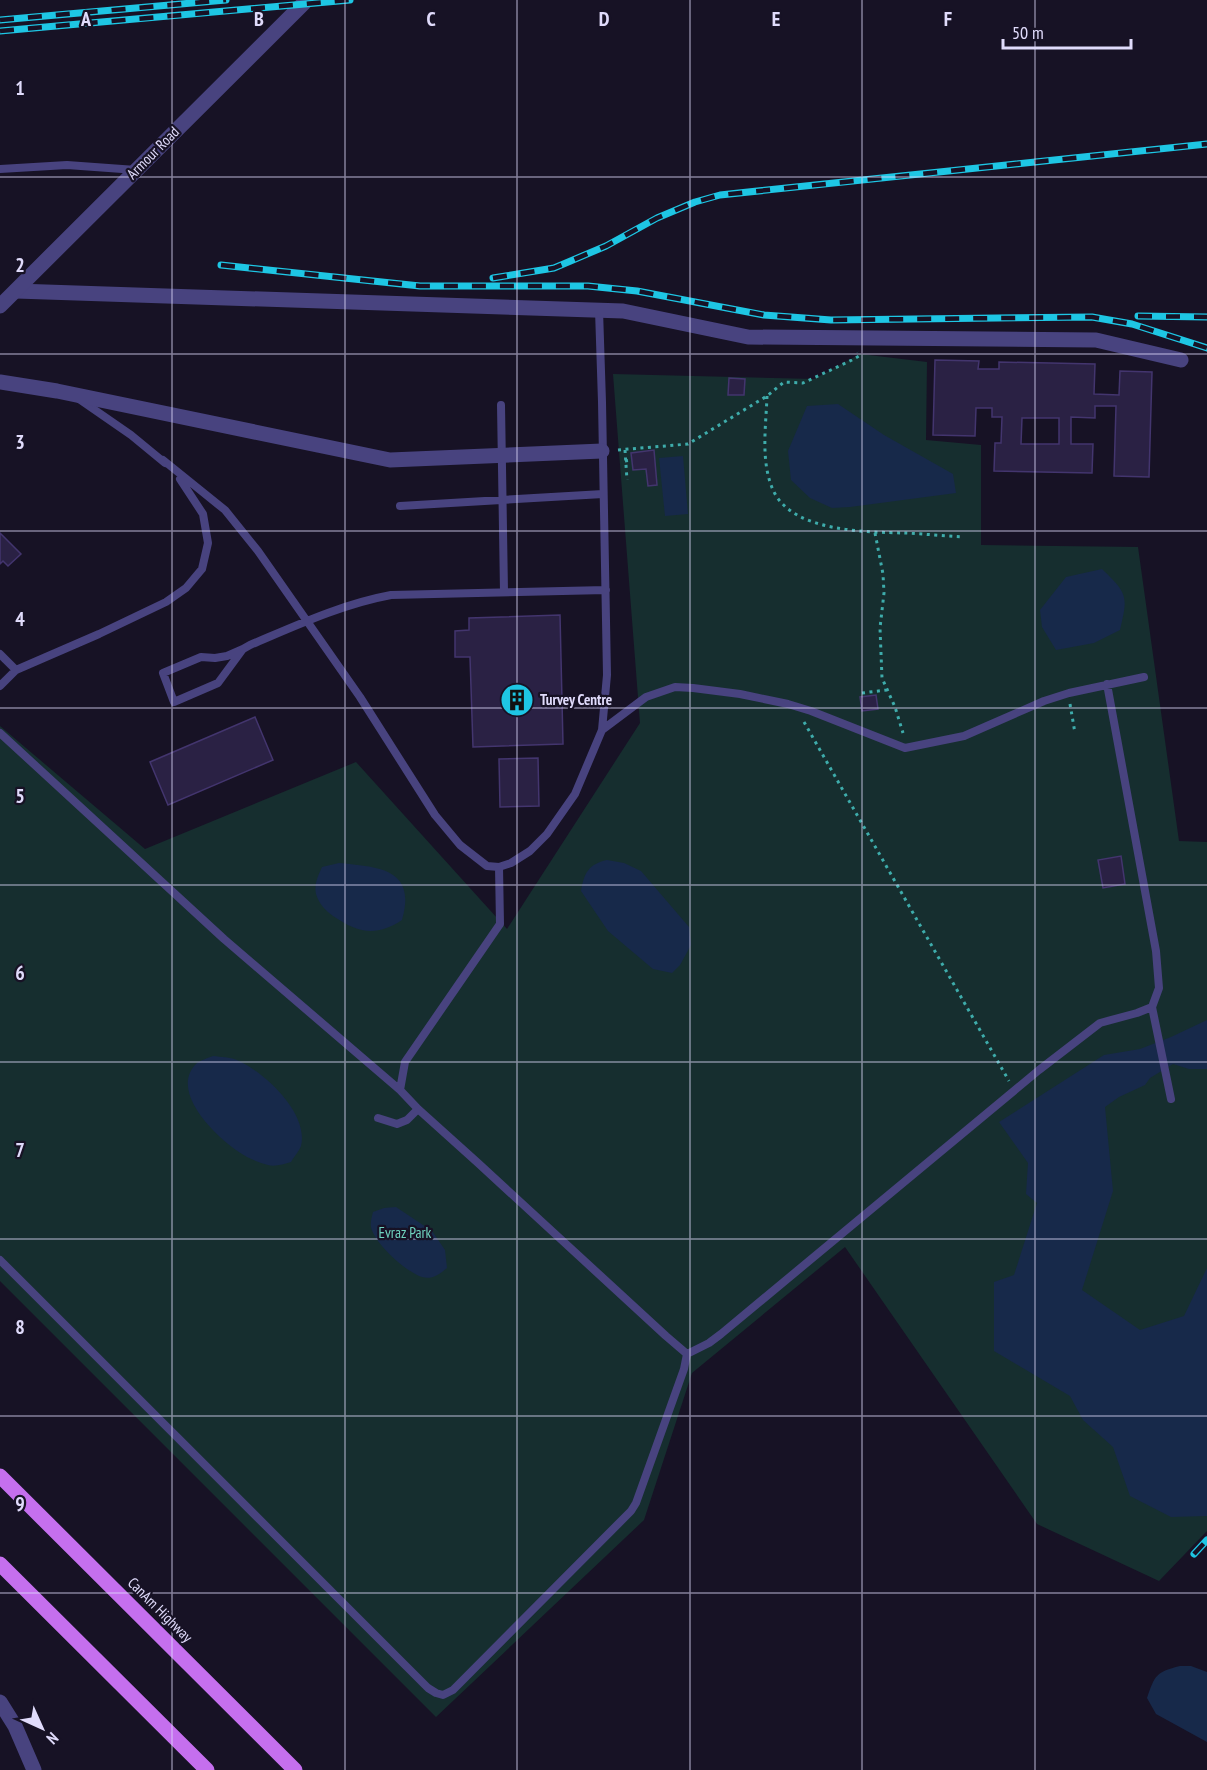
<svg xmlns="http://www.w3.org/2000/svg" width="1207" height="1770" viewBox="0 0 1207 1770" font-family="'PT Sans Narrow',sans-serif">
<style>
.green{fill:#162e2f}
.water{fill:#17294a}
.building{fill:#2a2144;stroke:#43356e;stroke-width:1.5;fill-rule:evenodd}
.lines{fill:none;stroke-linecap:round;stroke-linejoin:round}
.path{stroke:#3eacab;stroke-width:3;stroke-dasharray:3 4.5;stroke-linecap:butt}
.service{stroke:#48437f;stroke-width:8}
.minor{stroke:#48437f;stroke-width:15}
.tertiary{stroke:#48437f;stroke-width:15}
.primary{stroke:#c56fee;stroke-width:15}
.rail-casing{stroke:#1ec6e4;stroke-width:7}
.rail{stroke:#171225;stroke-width:4.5;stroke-dasharray:14;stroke-linecap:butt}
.grid{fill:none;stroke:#e0dbfb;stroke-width:1.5;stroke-opacity:0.55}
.labels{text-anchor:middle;stroke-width:4.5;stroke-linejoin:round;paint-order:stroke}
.street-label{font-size:15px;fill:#e0dbfb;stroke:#171225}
.poi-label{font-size:15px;font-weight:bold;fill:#e0dbfb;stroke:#171225;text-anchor:start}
.park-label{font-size:15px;fill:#6fd3bf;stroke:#171225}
.grid-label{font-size:20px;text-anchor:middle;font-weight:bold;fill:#e0dbfb;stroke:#171225;stroke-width:4.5;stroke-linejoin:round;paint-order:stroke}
</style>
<rect width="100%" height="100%" fill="#171225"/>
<!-- green -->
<path class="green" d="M860,354L927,362L926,440L981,445V545L1138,547L1179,841L1207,842V1531L1159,1581L1037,1524L845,1247L692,1373L644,1520L436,1717L0,1281V726L145,849L356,762L507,929L640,723L613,374L814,379Z"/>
<!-- water -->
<path class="water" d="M838,404L884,435L953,474L956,493L850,507L832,508L810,498L791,480L788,451L807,406Z
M683,456L688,514L665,516L659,458Z
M1102,569C1128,594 1128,596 1120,630L1094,643L1056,650L1042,627L1040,610L1066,577Z
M607,860L624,863L641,871L689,927L691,945L680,965L672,973L653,969L634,953L608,931L581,891C584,874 588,864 607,860Z
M339,863C378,867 417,868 402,920C376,937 358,933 333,916C325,910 319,904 316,894C314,884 318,876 322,867Z
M1207,1020V1069H1189L1173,1064L1150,1078L1145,1085L1119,1097L1105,1107L1113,1191L1082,1290L1140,1330L1184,1316L1207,1268V1516L1171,1517L1130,1496L1113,1447L1083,1420L1070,1396L994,1351V1282L1014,1275L1037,1203L1026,1194L1028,1163L999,1122L1104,1055L1140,1049L1171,1037Z
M213,1056C221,1057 230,1057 237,1060C264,1072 309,1113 301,1146C299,1151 294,1157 291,1162C284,1164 275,1167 268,1165C261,1163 253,1160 247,1157C221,1143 166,1092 197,1063C201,1060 208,1058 213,1056Z
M396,1207L432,1231L445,1250L447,1268C440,1274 432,1280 422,1277C406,1272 374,1243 371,1227C370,1223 372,1216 373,1212L384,1208Z
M1180,1666H1191L1207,1672V1742L1156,1714L1147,1698C1155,1675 1156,1672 1180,1666Z"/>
<!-- building -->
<path class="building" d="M935,360L979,361L978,369H999V362L1095,364L1094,394L1119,395L1120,371L1152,372L1149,477L1114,476L1116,406H1095V418L1071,417V444H1093L1092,473L994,471L995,443H1001L1002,417H992V408H976L975,436L933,435ZM1022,418H1059V444H1021Z
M729,378L745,379L744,395H728Z
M654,450L657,485L648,486L646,469L633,470L631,453Z
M0,533L21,554L8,566L3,561L0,564Z
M560,615L563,744L473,747L470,657H455V631L469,630V618Z
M876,695L878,709L862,711L860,697Z
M255,717L273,760L168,805L150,762Z
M538,758L539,806L500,807L499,759Z
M1121,856L1125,884L1103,888L1098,860Z"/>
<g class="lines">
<!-- path -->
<path class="path" d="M767,396C766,427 760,463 774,492C794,532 866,532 905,533C925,534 945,536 964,537
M618,450L688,444L767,396L784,382L803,383L852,360L859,356L858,352
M625,450L627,480
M625,461L632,460
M875,533L883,574L884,593L880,628L882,678L895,707L903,733
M862,693L887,690
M1070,704L1075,733
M804,722L1009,1081"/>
<!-- service -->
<path class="service" d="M0,169L67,165L136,170
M79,399L131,435L165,463
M501,405L504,592
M163,460L225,510L258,551L360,697L435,815L460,845L487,866L499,867L511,863L530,851L547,834L575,794L602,730L607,675L602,402L599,310
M400,506L603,494
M243,649L227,656L215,658L201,657L163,673L174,702L218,683L243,649L250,645C295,626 342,604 391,595L606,590
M0,654L16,670L99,634L166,602L186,588L202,569L208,543L203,514L180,479
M1107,684L1156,951L1159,988L1152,1007L1171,1099
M0,686L16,670
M602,730L646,697L675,687L693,688L740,694L788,704L811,711L905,748L964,736L1044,701L1069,693L1144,677
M0,733L224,939L400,1090
M499,867L500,924L405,1062L400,1090L418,1109L478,1163L666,1336L687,1354
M378,1118L397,1124L407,1120L418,1109
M0,1260L428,1688L436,1693L443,1695L453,1690L631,1511L636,1503L684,1369L687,1354L709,1343L721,1334L1039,1070L1100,1023L1137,1013L1152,1007"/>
<!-- minor -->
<path class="minor" d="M16,291L623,311L748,337L1096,340L1181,360
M0,382L57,391L390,460L602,451
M0,1702L15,1726L34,1770"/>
<!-- tertiary -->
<path class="tertiary" d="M0,306L307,0"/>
<!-- primary -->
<path class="primary" d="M0,1476L295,1770
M0,1564L207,1770"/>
<!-- rail casing -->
<g class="rail-casing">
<path id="rail" d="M0,20L226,0
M0,31L350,0
M221,265L420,286H588L637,291L764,315L831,320L1092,317L1132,324L1207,348
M493,278L554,268L606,246L657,218L695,202L720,195L1207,144
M1138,316L1207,317
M1194,1554L1207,1540"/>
</g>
<!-- rail -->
<use href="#rail" class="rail"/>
</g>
<!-- grid -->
<path class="grid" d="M172,0V1770M345,0V1770M517,0V1770M690,0V1770M862,0V1770M1035,0V1770M0,177H1207M0,354H1207M0,531H1207M0,708H1207M0,885H1207M0,1062H1207M0,1239H1207M0,1416H1207M0,1593H1207"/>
<!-- icons -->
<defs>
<g id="building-disc" transform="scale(1.725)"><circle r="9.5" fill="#1ec6e4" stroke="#171225"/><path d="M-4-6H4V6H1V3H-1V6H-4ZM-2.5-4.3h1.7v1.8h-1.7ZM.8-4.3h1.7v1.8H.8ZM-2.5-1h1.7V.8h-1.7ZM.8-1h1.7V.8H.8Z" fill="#111"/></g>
</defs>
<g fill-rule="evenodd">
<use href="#building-disc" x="517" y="700"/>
</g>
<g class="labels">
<!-- street labels -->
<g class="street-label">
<text transform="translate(153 153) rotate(-45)" y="5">Armour Road</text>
<text transform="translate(160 1610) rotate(45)" y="5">CanAm Highway</text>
</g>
<!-- poi labels -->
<g class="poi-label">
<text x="540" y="705">Turvey Centre</text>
</g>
<!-- park labels -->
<g class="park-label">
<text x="405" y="1238">Evraz Park</text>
</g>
</g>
<g class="grid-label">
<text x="86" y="26">A</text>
<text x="259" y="26">B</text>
<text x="431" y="26">C</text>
<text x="604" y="26">D</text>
<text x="776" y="26">E</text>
<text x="948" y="26">F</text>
<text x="20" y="95">1</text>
<text x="20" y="272">2</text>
<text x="20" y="449">3</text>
<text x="20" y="626">4</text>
<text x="20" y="803">5</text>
<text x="20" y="980">6</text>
<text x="20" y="1157">7</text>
<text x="20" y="1334">8</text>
<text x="20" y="1511">9</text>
</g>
<!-- north arrow -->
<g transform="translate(42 1728) rotate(135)" stroke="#171225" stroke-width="4.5" paint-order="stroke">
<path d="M0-4.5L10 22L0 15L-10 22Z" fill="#e0dbfb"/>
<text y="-9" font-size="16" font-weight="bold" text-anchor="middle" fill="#e0dbfb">N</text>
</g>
<!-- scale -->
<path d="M1003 39v9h128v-9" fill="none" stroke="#e0dbfb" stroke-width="3"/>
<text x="1012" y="39" font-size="18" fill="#e0dbfb" stroke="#171225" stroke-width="4.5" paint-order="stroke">50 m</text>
</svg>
